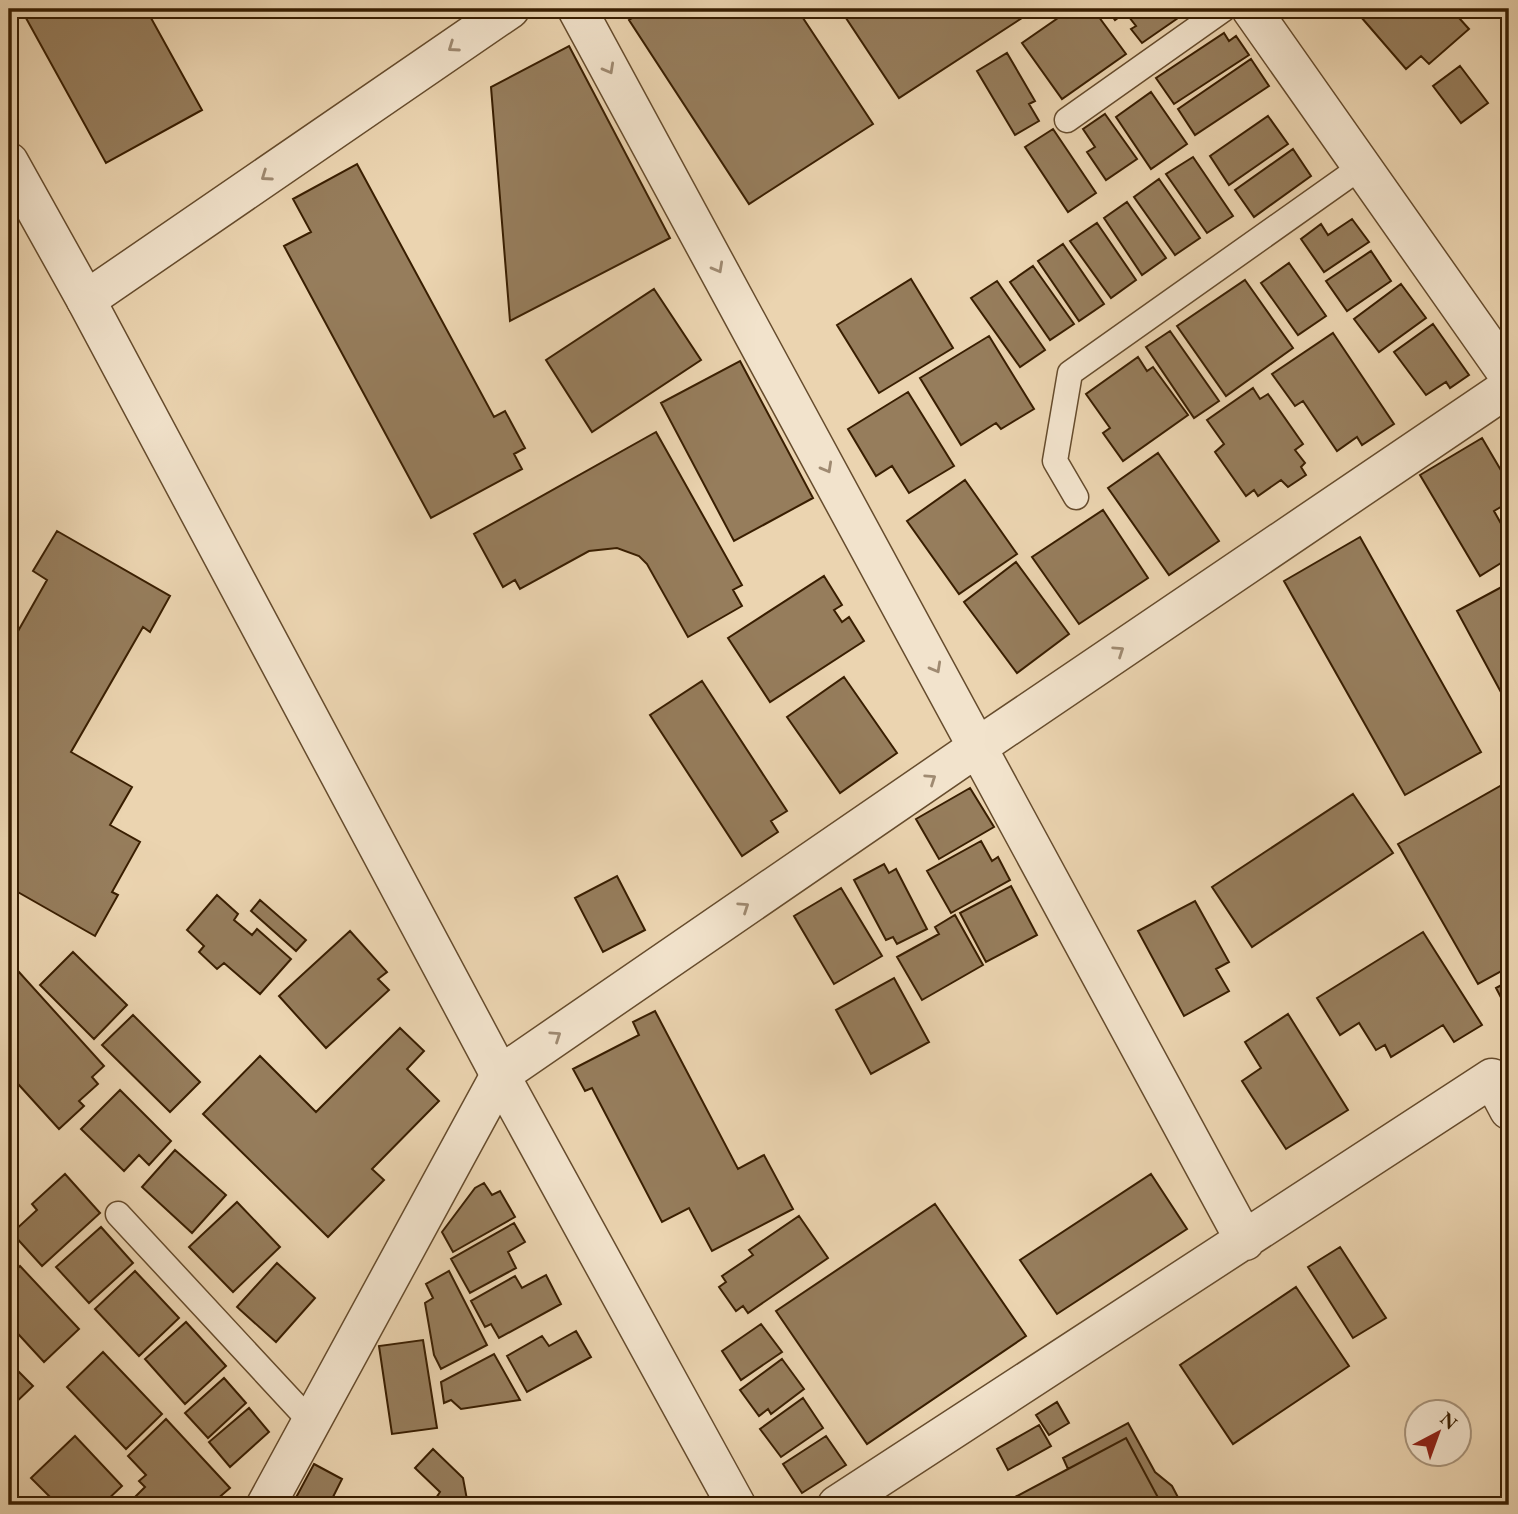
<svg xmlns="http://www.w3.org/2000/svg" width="1518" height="1514" viewBox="0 0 1518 1514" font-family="'EB Garamond',serif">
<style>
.building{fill:#967d5c;stroke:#391e01;stroke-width:2}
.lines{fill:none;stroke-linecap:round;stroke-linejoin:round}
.service-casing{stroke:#664c2d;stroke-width:27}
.minor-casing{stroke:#664c2d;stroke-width:41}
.tertiary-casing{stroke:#664c2d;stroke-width:41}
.service{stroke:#f2e3cc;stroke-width:24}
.minor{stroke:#f2e3cc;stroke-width:38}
.tertiary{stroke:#f2e3cc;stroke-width:38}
.oneway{stroke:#9f8a71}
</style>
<rect width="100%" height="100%" fill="#ebd4b0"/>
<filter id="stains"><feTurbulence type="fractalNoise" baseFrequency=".00286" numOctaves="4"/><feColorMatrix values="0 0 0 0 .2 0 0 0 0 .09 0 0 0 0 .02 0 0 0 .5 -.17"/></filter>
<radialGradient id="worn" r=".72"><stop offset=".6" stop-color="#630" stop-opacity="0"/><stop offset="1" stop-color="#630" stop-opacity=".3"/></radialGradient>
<!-- building -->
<path class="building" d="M21,9H146L202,110L106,163Z
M647,9H797L873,124L749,204L629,20Z
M840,9H1016L1022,18L899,98Z
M1071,9H1093L1126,54L1062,99L1022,43Z
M1107,9H1130L1115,20Z
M1140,9H1191L1142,43L1131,29L1136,26L1129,17Z
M1370,9H1451L1469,29L1429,64L1421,56L1406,69L1361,17Z
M1224,33L1229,41L1236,36L1249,55L1174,104L1156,78Z
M569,46L670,238L510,321L491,87Z
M1007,53L1035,101L1029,104L1039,121L1015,135L977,71Z
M1251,59L1269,86L1195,135L1178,109Z
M1460,66L1488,103L1461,123L1433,86Z
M1151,92L1187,144L1151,169L1116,117Z
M1105,114L1137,159L1106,180L1087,152L1095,147L1083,129Z
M1268,116L1288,144L1229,185L1210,156Z
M1053,129L1096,193L1068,212L1025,147Z
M1293,149L1311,176L1254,217L1235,190Z
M1193,157L1233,216L1207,233L1166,174Z
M357,164L494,417L505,411L525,448L514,454L522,469L431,518L284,246L311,232L293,199Z
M1159,179L1200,238L1175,255L1134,197Z
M1127,202L1166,258L1142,275L1104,218Z
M1352,219L1369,242L1324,272L1301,239L1321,224L1328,235Z
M1097,223L1136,280L1111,298L1070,241Z
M1063,244L1104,304L1079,321L1038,261Z
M1371,251L1391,281L1347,311L1326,281Z
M1289,263L1326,316L1298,335L1261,283Z
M1033,266L1074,324L1050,340L1010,282Z
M911,279L953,348L879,393L837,325Z
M1245,280L1293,348L1226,396L1177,326Z
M997,281L1045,350L1020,367L971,298Z
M1401,284L1426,318L1379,352L1354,319Z
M654,289L701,360L592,432L546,360Z
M1433,324L1469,375L1450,388L1446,382L1426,395L1394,352Z
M1170,331L1219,401L1194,418L1146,347Z
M1333,333L1394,424L1362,445L1357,437L1337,451L1303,401L1295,406L1272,374Z
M989,336L1034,409L1001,429L996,423L961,445L920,378Z
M1138,357L1147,371L1153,367L1188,415L1123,461L1103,433L1110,428L1086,394Z
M740,361L813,498L734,541L661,403Z
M1253,388L1260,399L1268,394L1303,444L1295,450L1305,463L1301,467L1306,475L1288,487L1281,480L1258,496L1254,490L1246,496L1215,452L1224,444L1207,420Z
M908,392L954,466L909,493L892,466L876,476L848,429Z
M656,432L742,585L733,590L742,606L688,637L647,564L639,556L617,548L589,551L520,589L515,580L503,587L474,534Z
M1482,438L1509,484V502L1494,511L1509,538V558L1480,576L1420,475Z
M1158,453L1219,541L1169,575L1108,488Z
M965,480L1017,554L959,594L907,521Z
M1103,510L1148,578L1079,624L1032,557Z
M57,531L170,596L150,632L143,627L71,752L132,787L110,825L140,842L112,892L118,895L95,936L9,887V871L15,861L9,857V647L47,580L33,571Z
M1360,537L1481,752L1405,795L1284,581Z
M1016,562L1069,634L1017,673L964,602Z
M824,576L842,605L834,610L842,622L849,617L864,641L770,702L728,638Z
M1509,583V707L1457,611Z
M844,677L897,753L840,793L787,717Z
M702,681L787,811L771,821L778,832L742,856L650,715Z
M1509,781V967L1478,984L1398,844Z
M970,788L994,827L939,859L916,819Z
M1353,794L1393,853L1252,947L1212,887Z
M981,841L992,861L998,857L1010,880L951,913L927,871Z
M884,864L889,873L896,869L927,929L897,944L893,937L886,940L854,880Z
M617,876L645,930L603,952L575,898Z
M1011,886L1037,935L986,962L960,913Z
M841,888L882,956L834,984L794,916Z
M217,895L238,914L234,920L252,935L257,929L291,959L260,994L224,963L217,969L199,952L204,946L187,930Z
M260,900L306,940L296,951L251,911Z
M1195,901L1229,962L1216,969L1229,991L1184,1016L1138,931Z
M955,915L983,965L922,1000L897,957L939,934L935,927Z
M350,931L387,972L378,979L389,990L326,1048L279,996Z
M1423,932L1482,1025L1454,1042L1443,1025L1391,1057L1385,1045L1376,1050L1359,1023L1340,1035L1317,998Z
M73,952L127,1005L94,1039L40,985Z
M9,961L104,1066L92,1077L98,1084L79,1101L84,1106L59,1129L9,1074Z
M894,978L929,1042L871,1074L836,1010Z
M1509,981V1013L1496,988Z
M655,1011L738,1169L764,1155L793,1209L712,1251L689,1208L662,1222L592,1088L585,1091L573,1069L639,1035L633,1022Z
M1288,1014L1348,1110L1286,1149L1242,1081L1261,1068L1245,1042Z
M133,1015L200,1082L170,1112L102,1045Z
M400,1028L424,1051L407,1069L439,1101L372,1169L384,1180L328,1237L203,1114L260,1056L316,1112Z
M120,1090L171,1141L149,1165L139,1155L124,1171L81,1129Z
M175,1150L226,1195L192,1233L142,1187Z
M65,1174L100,1213L42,1266L12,1233L37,1210L32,1204Z
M1151,1174L1187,1229L1057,1314L1020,1260Z
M484,1183L492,1195L500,1191L515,1217L453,1252L442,1232L475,1188Z
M237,1202L280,1247L233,1292L189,1247Z
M935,1204L1026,1336L867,1444L776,1311Z
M799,1216L828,1258L748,1313L743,1306L736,1311L719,1287L726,1282L722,1276L753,1255L749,1250Z
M514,1223L525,1242L508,1252L516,1268L470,1293L451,1259Z
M101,1227L133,1263L89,1303L56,1267Z
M1340,1247L1386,1318L1353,1338L1308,1267Z
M277,1263L315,1298L276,1342L237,1307Z
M20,1266L79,1329L44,1362L9,1324V1277Z
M135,1271L179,1318L139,1356L95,1309Z
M449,1271L487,1345L441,1369L434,1355L425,1303L433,1298L426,1284Z
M546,1275L561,1304L499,1338L491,1324L485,1327L471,1301L515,1276L522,1288Z
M1296,1287L1349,1366L1233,1444L1180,1365Z
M186,1322L226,1366L185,1404L145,1359Z
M761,1324L782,1352L741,1380L722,1351Z
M576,1331L591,1357L527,1392L507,1356L542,1336L549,1346Z
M423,1340L437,1428L392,1434L379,1346Z
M103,1352L162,1414L126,1449L67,1387Z
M494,1354L520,1400L461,1409L451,1400L444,1403L441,1382Z
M782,1359L804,1389L771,1414L768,1409L759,1416L740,1390Z
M9,1362L33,1386L9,1409Z
M224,1378L246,1403L208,1438L185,1413Z
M803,1398L823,1428L781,1457L760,1429Z
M1057,1402L1069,1423L1049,1435L1036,1415Z
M249,1408L269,1432L230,1467L209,1442Z
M166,1419L230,1488L215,1501L218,1505H127L145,1487L139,1481L146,1475L128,1456Z
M1128,1423L1155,1472L1172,1486L1182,1505H1162L1126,1438L1068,1469L1063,1458Z
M1039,1425L1051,1446L1008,1470L997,1449Z
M75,1436L122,1486L102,1505H58L31,1478Z
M826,1436L846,1465L802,1493L783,1464Z
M1126,1438L1162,1505H1000L1068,1469Z
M433,1449L463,1478L468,1505H444L436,1498L440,1492L415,1468Z
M314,1464L342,1479L329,1505H292Z"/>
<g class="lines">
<!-- service casing -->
<g class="service-casing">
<path id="service" d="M1067,120L1224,9
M1076,497L1055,461L1070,373L1361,167
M118,1214L311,1422"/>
</g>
<!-- minor casing -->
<g class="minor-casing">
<path id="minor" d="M577,9L1245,1241
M86,300L510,9
M266,1505L500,1075L979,746L1509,387
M837,1505L1492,1078L1509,1110"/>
</g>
<!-- tertiary casing -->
<g class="tertiary-casing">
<path id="tertiary" d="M1251,9L1509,376
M9,162L86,300L500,1075L736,1505"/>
</g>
<!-- service -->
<use href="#service" class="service"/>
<!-- minor -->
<use href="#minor" class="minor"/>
<!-- tertiary -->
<use href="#tertiary" class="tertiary"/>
</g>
<!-- one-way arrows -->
<defs><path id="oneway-chevron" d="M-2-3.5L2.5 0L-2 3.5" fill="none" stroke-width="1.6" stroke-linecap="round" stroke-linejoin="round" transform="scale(1.75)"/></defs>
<g class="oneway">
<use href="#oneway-chevron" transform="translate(453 47) rotate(145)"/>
<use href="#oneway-chevron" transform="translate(609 69) rotate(61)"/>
<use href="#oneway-chevron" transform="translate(266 176) rotate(145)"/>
<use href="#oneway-chevron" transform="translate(718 268) rotate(61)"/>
<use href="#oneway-chevron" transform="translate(827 468) rotate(61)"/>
<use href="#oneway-chevron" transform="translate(1119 651) rotate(-34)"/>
<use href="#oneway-chevron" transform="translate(936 668) rotate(61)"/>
<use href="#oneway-chevron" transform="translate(931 779) rotate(-34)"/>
<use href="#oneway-chevron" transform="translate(744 907) rotate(-34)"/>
<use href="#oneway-chevron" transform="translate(556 1036) rotate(-34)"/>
</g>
<!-- margin -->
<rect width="1518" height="1514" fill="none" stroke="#ebd4b0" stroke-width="35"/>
<rect x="10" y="10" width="1497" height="1493" fill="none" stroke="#391e01" stroke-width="3.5"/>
<rect x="18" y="18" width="1483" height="1479" fill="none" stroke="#391e01" stroke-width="2"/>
<!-- north arrow -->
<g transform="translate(1438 1433) rotate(41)"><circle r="33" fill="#f2e3cc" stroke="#a8947b" stroke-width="2"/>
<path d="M0-5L12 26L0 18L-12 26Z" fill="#8f2418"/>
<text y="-10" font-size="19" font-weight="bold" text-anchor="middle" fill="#391e01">N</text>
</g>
<rect width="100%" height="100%" filter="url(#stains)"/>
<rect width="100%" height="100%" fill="url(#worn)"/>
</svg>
